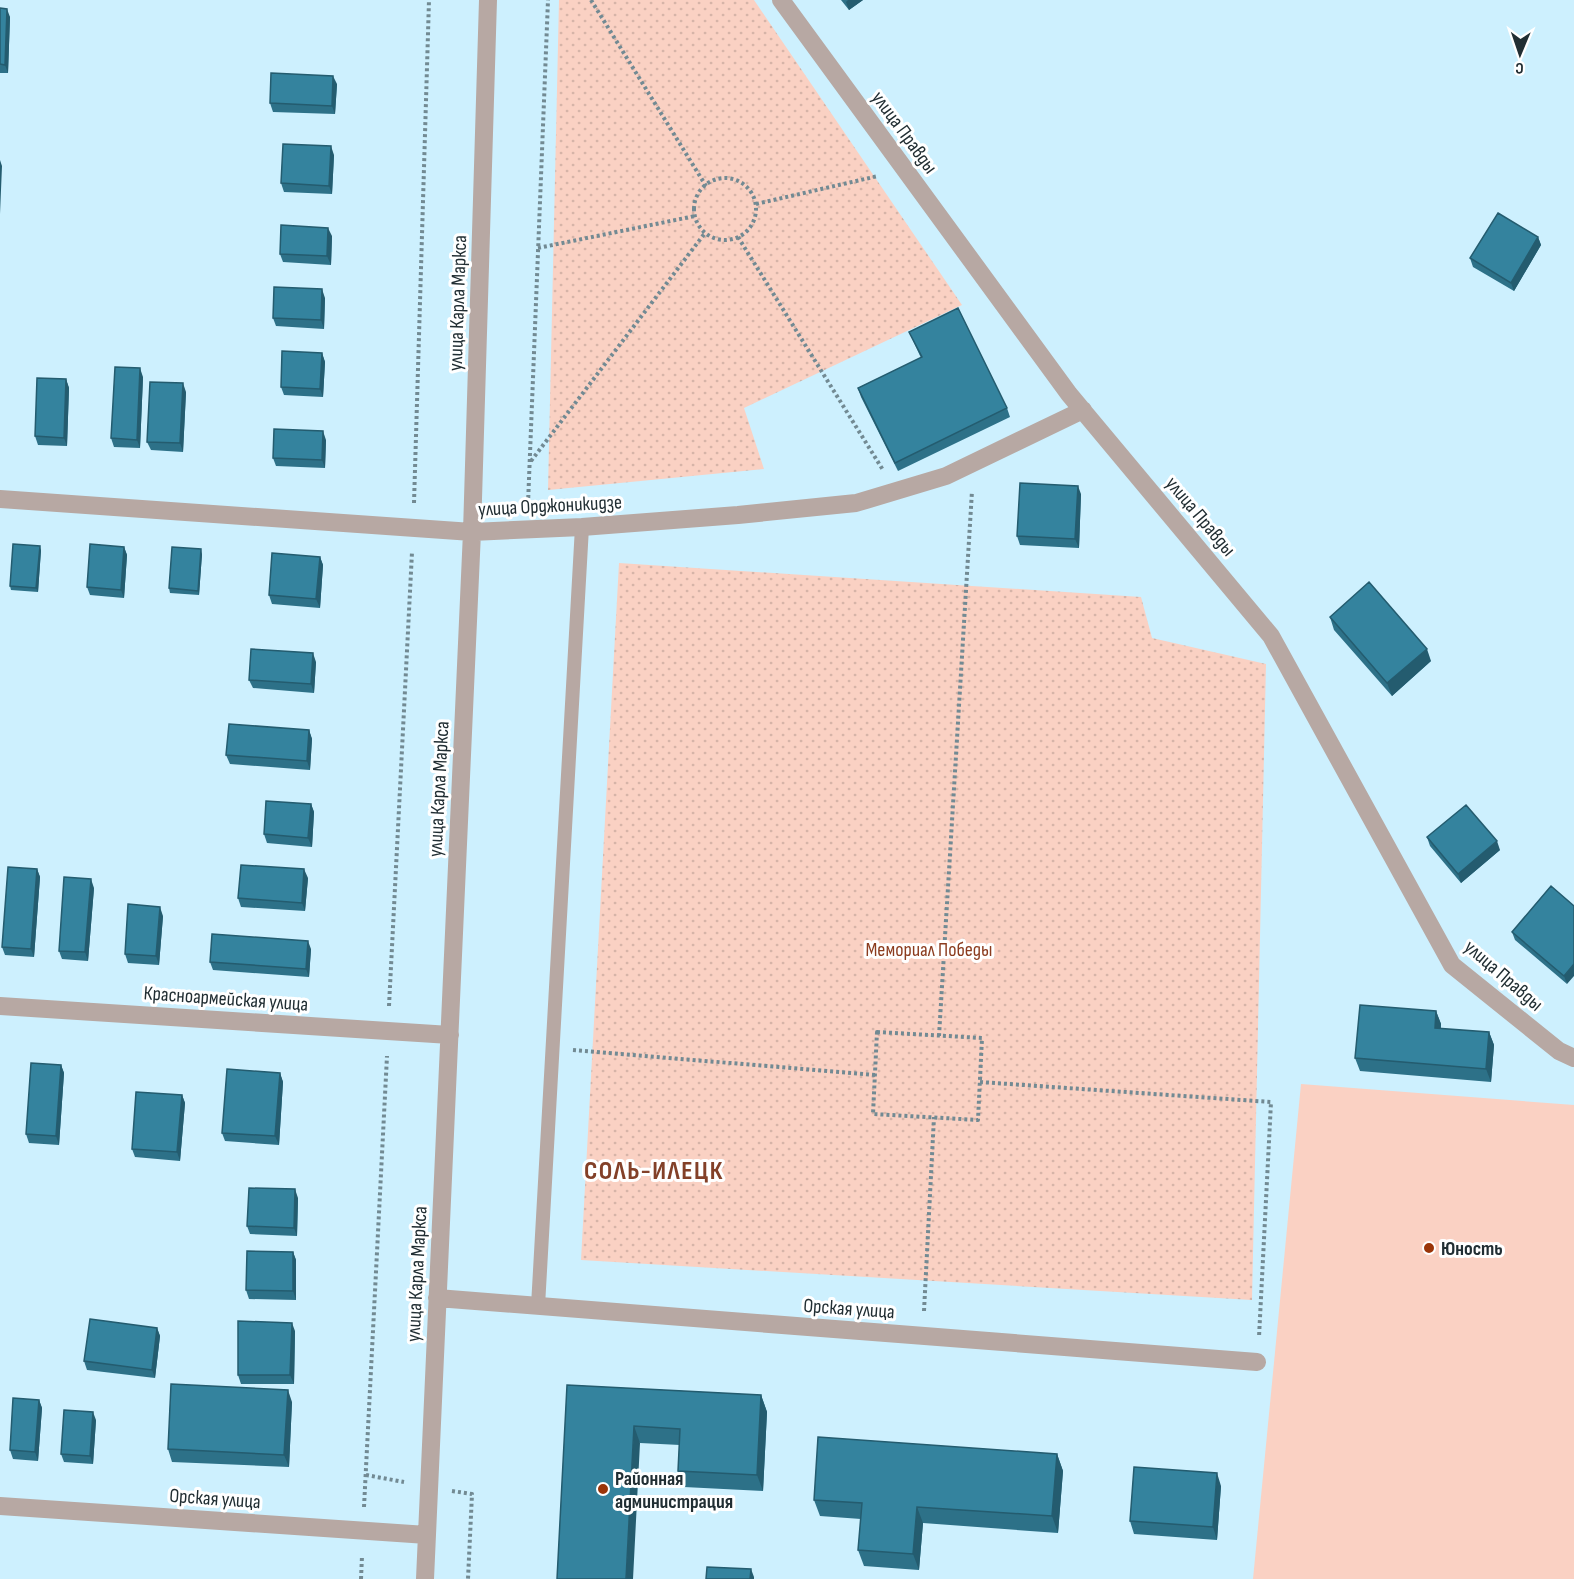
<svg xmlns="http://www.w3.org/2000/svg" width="1574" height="1579" viewBox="0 0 1574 1579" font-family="'Sofia Sans Condensed',sans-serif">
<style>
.grass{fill:url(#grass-dots)}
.garden{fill:#fad1c3}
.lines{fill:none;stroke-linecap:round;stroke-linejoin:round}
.path{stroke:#728a93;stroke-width:4;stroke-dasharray:3 3;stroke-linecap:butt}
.lane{stroke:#b7a8a3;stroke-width:14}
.street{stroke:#b7a8a3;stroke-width:18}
.wall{fill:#2d7188}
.shaded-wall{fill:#245c6f}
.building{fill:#34839e;stroke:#245c6f;stroke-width:1.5}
.poi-dot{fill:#9a3509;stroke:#fff;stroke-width:2}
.labels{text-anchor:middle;stroke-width:6;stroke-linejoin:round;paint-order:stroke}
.street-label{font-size:20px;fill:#212e33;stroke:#fff}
.park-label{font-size:20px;fill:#8b3c1f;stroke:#fff}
.poi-label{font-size:20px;font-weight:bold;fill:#212e33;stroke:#fff;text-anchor:start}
.district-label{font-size:26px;font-weight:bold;letter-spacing:1.5px;fill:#834028;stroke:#fff}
</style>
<defs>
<pattern id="grass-dots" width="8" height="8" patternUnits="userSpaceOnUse" patternTransform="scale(1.5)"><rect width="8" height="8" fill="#fad1c3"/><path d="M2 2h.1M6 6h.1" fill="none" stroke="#d6b4a8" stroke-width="1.8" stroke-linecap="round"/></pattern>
</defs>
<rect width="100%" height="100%" fill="#cdf0fe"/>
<!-- grass -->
<path class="grass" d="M559,0H754L962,305L744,408L764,469L548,490Z
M619,563L1141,597L1152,638L1266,664L1252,1300L581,1260Z"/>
<!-- garden -->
<path class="garden" d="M1301,1084L1574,1105V1579H1253Z"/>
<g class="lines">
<!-- path -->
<path class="path" d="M591,0L706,186
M694 209a31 31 0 1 1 62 0a31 31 0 1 1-62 0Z
M756,204L878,176
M738,237L883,470
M538,248L695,216
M531,461L705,233
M414,503L429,0
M528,504L548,0
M389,1006L412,552
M877,1032L982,1038L978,1120L873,1114Z
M939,1036L972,491
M573,1050L875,1075
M980,1082L1271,1102L1259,1337
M924,1311L934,1117
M366,1475L404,1482
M452,1491L472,1494L468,1579
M364,1507L387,1056
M361,1579L362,1556"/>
<!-- lane -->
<path class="lane" d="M538,1306L582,527"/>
<!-- street -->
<path class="street" d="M781,0L1069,394L1271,636L1452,965L1559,1051L1574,1058
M0,499L472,532L582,527L738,515L856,503L946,476L1083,410
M0,1006L450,1035
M437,1298L1257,1362
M0,1506L427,1535
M425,1579L472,532L488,0"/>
</g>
<!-- wall -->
<path class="wall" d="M841,0H863L849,10Z
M0,8L10,17L8,73H0Z
M337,84L335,114L273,112L270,103Z
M334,155L332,194L284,192L281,183Z
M332,236L331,265L283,262L280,254Z
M1538,237L1541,245L1514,291L1473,267L1470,258Z
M325,298L324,329L276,326L273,318Z
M909,332L1007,408L1010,417L898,471L861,397L858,388L921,358Z
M322,353L325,362L323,397L284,395L281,387Z
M143,377L140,448L114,447L111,438Z
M66,379L69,388L67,446L38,445L35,436Z
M186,392L183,452L151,450L147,442Z
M326,440L325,468L276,466L273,458Z
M1081,494L1079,548L1020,545L1017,536Z
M124,547L127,555L124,598L90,595L87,587Z
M41,550L38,592L11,590L10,586Z
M202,554L199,595L170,593L169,588Z
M320,557L323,565L320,608L272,604L269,595Z
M1330,617L1431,661L1392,696L1334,630Z
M316,662L314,693L253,688L249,680Z
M309,730L312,739L310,770L230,764L226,755Z
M311,804L314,812L312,847L267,843L264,834Z
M1427,837L1500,850L1461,883L1430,846Z
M37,869L40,877L34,957L5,955L2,947Z
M308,878L305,911L241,907L238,898Z
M1551,886L1567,984L1515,940L1512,932Z
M94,888L88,961L62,959L59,951Z
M163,916L159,965L128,963L125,954Z
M311,949L309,977L213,970L210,962Z
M1436,1011L1441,1024V1029L1489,1032L1494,1045L1491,1082L1360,1071L1355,1058Z
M61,1065L64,1073L59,1145L29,1143L26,1134Z
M280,1073L283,1082L279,1145L225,1141L222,1133Z
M182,1095L185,1103L180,1161L135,1157L132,1149Z
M298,1198L297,1236L250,1234L247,1226Z
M293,1252L296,1260V1300L249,1299L246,1290Z
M157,1328L160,1336L155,1378L87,1370L84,1361Z
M295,1331L294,1384H241L238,1375Z
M567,1385L761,1395L767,1412L763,1491L684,1487L678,1471L680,1445L640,1443Z
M39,1400L42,1408L38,1461L13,1459L10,1450Z
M292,1402L289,1467L172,1462L168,1449Z
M96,1420L93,1464L64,1462L61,1454Z
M1057,1454L1063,1471L1058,1533L923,1523L919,1570L864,1566L858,1550L861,1519L820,1516L814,1500Z
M1221,1486L1217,1540L1134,1534L1130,1521Z"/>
<!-- shaded-wall -->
<path class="shaded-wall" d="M848,0H863L849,10L846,2Z
M7,9L10,17L8,73L5,65Z
M333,76L337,84L335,114L332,106Z
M331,146L334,155L332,194L329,186Z
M0,160L2,166L0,214Z
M328,228L332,236L331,265L327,256Z
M1538,237L1541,245L1514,291L1511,283Z
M322,289L325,298L324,329L321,320Z
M322,353L325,362L323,397L320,389Z
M140,368L143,377L140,448L137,440Z
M66,379L69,388L67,446L64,438Z
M183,383L186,392L183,452L180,443Z
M323,431L326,440L325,468L322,460Z
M1078,486L1081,494L1079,548L1075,539Z
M40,546L41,550L38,592L36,588Z
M124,547L127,555L124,598L121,590Z
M201,549L202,554L199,595L198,591Z
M320,557L323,565L320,608L316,599Z
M1427,649L1431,661L1392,696L1387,683Z
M313,653L316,662L314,693L311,684Z
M309,730L312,739L310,770L307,761Z
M311,804L314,812L312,847L308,838Z
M1497,841L1500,850L1461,883L1458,874Z
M37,869L40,877L34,957L31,949Z
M304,869L308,878L305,911L302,903Z
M91,879L94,888L88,961L85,952Z
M160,907L163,916L159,965L156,956Z
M308,941L311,949L309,977L306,969Z
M1574,964V976L1567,984L1564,976Z
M1436,1011L1441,1024L1439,1041L1435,1028Z
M1489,1032L1494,1045L1491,1082L1486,1069Z
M61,1065L64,1073L59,1145L56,1136Z
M280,1073L283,1082L279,1145L275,1136Z
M182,1095L185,1103L180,1161L177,1152Z
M295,1189L298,1198L297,1236L294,1228Z
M293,1252L296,1260V1300L293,1291Z
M292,1323L295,1331L294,1384L290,1375Z
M157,1328L160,1336L155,1378L152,1370Z
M288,1390L292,1402L289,1467L284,1455Z
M761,1395L767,1412L763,1491L757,1475Z
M39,1400L42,1408L38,1461L35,1452Z
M93,1412L96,1420L93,1464L90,1456Z
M634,1426L640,1443L633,1579H626Z
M1057,1454L1063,1471L1058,1533L1052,1516Z
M1217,1473L1221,1486L1217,1540L1213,1527Z
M917,1507L923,1523L919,1570L913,1554Z
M751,1569L754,1577V1579H750Z"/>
<!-- building -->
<path class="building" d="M0,8L7,9L5,65L0,64Z
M271,73L333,76L332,106L270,103Z
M283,144L331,146L329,186L281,183Z
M1498,213L1538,237L1511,283L1470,258Z
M281,225L328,228L327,256L280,254Z
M274,287L322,289L321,320L273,318Z
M958,308L1007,408L895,463L858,388L922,357L909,332Z
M282,351L322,353L320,389L281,387Z
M115,367L140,368L137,440L111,438Z
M37,378L66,379L64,438L35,436Z
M150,382L183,383L180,443L147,442Z
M274,429L323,431L322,460L273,458Z
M1020,483L1078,486L1075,539L1017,536Z
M13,544L40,546L36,588L10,586Z
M90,544L124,547L121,590L87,587Z
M172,547L201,549L198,591L169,588Z
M272,553L320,557L316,599L269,595Z
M1369,582L1427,649L1387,683L1330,617Z
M251,649L313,653L311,684L249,680Z
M229,724L309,730L307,761L226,755Z
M266,801L311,804L308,838L264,834Z
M1466,805L1497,841L1458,874L1427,837Z
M241,865L304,869L302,903L238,898Z
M8,867L37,869L31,949L2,947Z
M64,877L91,879L85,952L59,951Z
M1551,886L1574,906V964L1564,976L1512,932Z
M128,904L160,907L156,956L125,954Z
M212,934L308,941L306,969L210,962Z
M1360,1005L1436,1011L1435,1028L1489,1032L1486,1069L1355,1058Z
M31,1063L61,1065L56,1136L26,1134Z
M227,1069L280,1073L275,1136L222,1133Z
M136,1092L182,1095L177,1152L132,1149Z
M249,1188L295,1189L294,1228L247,1226Z
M247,1251L293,1252V1291L246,1290Z
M90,1319L157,1328L152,1370L84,1361Z
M238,1321L292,1323L290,1375H238Z
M171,1384L288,1390L284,1455L168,1449Z
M567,1385L761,1395L757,1475L678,1471L680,1429L634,1426L626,1579H557Z
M13,1398L39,1400L35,1452L10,1450Z
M64,1410L93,1412L90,1456L61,1454Z
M818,1437L1057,1454L1052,1516L917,1507L913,1554L858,1550L862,1503L814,1500Z
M1134,1467L1217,1473L1213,1527L1130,1521Z
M707,1567L751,1569L750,1579H706Z"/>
<!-- markers -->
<g class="poi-dot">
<circle cx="1429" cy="1248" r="6"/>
<circle cx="603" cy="1489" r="6"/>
</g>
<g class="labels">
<!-- street labels -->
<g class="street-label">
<text transform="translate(905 132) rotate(54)" y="7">улица Правды</text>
<text transform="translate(457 303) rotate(-88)" y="7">улица Карла Маркса</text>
<text transform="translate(550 505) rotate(-3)" y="7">улица Орджоникидзе</text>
<text transform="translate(1201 516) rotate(50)" y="7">улица Правды</text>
<text transform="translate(438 789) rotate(-87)" y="7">улица Карла Маркса</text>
<text transform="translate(1504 975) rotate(41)" y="7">улица Правды</text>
<text transform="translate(226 998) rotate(4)" y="7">Красноармейская улица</text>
<text transform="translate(416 1274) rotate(-87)" y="7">улица Карла Маркса</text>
<text transform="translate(849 1308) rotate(4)" y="7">Орская улица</text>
<text transform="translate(215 1498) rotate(4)" y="7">Орская улица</text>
</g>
<!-- park labels -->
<g class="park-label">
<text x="929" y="956">Мемориал Победы</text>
</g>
<!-- poi labels -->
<g class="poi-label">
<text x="1441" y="1255">Юность</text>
<text x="615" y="1485">Районная<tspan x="615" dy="23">администрация</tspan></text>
</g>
<!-- district labels -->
<g class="district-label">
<text x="654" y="1179">СОЛЬ-ИЛЕЦК</text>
</g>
</g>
<!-- north arrow -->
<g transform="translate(1520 54) rotate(182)" stroke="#ffffff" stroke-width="4.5" paint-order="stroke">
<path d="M0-4.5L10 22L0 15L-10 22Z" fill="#212e33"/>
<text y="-9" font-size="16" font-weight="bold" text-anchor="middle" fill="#212e33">С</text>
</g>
</svg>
